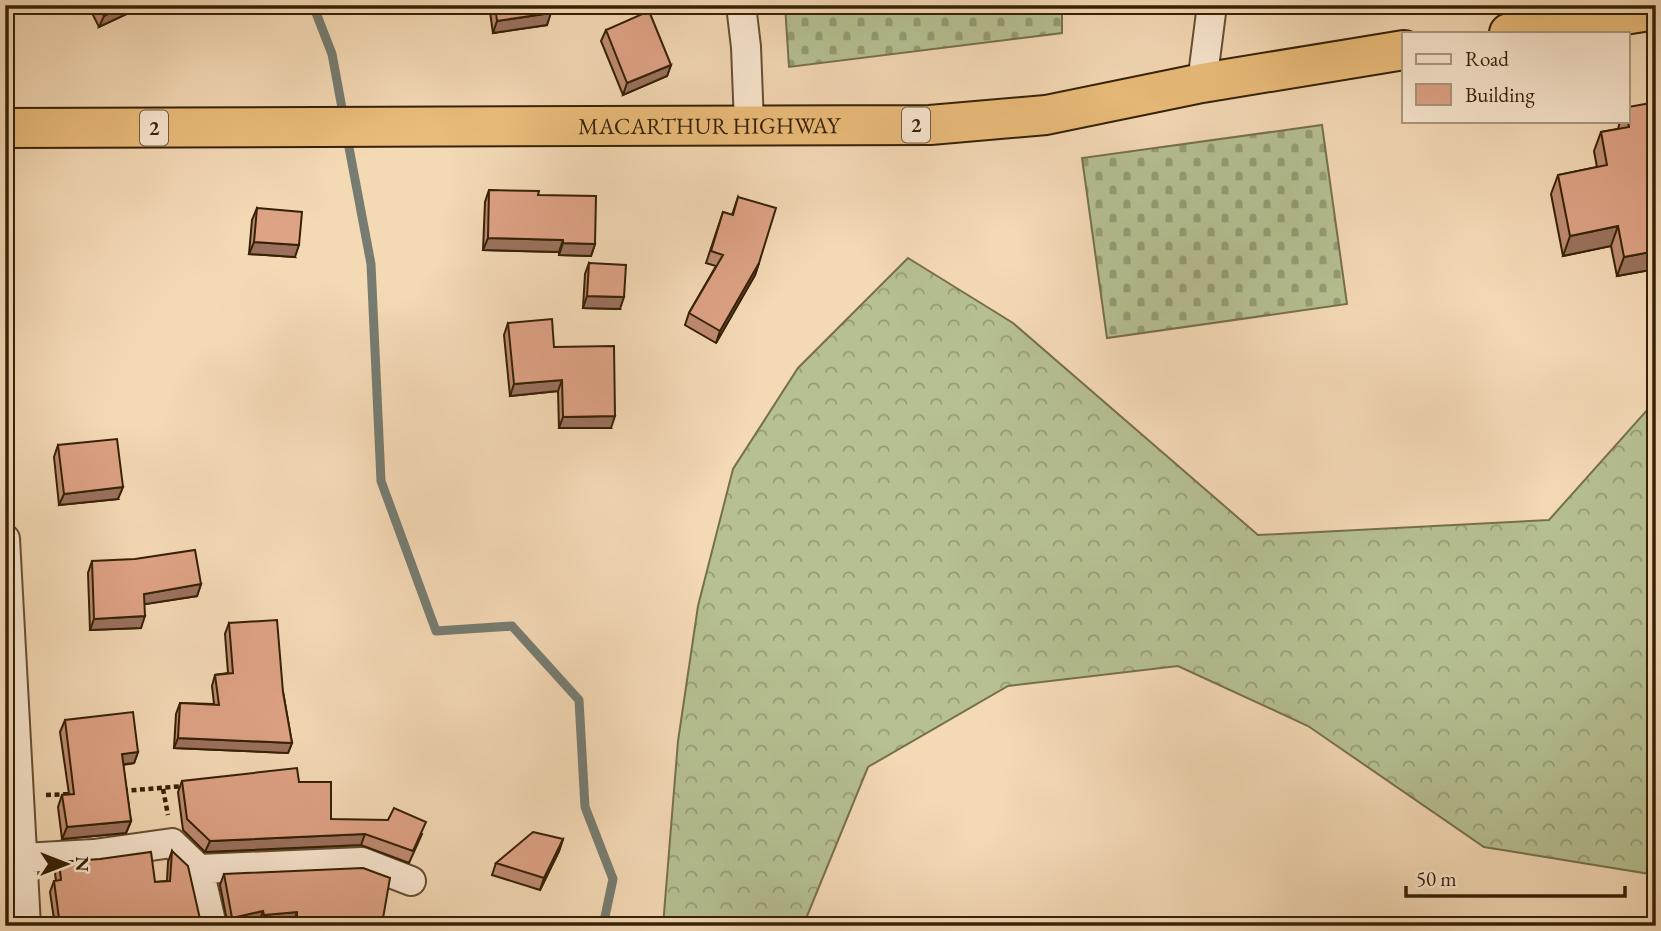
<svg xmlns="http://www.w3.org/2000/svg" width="1661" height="931" viewBox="0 0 1661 931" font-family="'EB Garamond',serif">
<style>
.forest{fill:url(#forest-crowns);stroke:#76704c;stroke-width:2}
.cemetery{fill:url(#cemetery-stones);stroke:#76704c;stroke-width:2}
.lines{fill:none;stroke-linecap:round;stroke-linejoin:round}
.stream{stroke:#767c71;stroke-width:9}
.minor-casing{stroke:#664f32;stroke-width:32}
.trunk-casing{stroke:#362106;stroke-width:42}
.path{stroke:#362106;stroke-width:4.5;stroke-dasharray:5 3.5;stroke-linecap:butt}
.minor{stroke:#f8e6cf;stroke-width:28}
.trunk{stroke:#eabc7a;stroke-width:38}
.wall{fill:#bf8b72;stroke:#362106;stroke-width:2}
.shaded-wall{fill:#9b715d;stroke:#362106;stroke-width:2}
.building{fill:#dea285;stroke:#362106;stroke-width:2}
.labels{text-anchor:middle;stroke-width:5;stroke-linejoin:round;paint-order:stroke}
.shield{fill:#f8e6cf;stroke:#705c42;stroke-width:2}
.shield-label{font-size:21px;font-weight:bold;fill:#362106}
.street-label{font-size:23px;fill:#362106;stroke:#f8e6cf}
</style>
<defs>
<pattern id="forest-crowns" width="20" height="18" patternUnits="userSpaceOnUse" patternTransform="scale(1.75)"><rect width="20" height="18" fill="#b6c092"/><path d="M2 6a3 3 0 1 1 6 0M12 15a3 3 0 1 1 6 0" fill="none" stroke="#959c75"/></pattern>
<pattern id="cemetery-stones" width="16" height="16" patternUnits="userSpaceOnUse" patternTransform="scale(1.75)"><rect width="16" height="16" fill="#b6c092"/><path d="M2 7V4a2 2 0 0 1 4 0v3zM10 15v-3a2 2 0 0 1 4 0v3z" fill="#959c75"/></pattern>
</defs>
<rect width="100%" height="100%" fill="#f4d9b5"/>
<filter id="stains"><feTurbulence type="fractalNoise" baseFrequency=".00286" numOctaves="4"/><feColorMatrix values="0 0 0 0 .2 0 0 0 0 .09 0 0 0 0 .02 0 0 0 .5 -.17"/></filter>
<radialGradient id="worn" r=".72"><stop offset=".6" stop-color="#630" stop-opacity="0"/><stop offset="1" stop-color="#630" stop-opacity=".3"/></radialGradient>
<!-- forest -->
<path class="forest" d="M908,258L1013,323L1258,535L1549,520L1656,400V875L1484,847L1308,726L1178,666L1008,686L868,767L803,926H663L678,741L698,606L733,469L798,368Z"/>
<!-- cemetery -->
<path class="cemetery" d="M785,5H1062V33L789,67Z
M1322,125L1347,304L1107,338L1082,158Z"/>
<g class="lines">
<!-- stream -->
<path class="stream" d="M313,5L332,54L344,119
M347,137L371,264L381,481L436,631L512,626L579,700L585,807L613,879L603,926"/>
<!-- minor casing -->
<g class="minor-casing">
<path id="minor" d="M741,5L746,47L749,124
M1202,83L1212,5
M5,539L26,926
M23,858L94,854L172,843L199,869L362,862L411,881
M199,869L212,926"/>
</g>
<!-- trunk casing -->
<g class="trunk-casing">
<g id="trunk">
<path d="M1509,33L1656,10"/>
<path id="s1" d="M5,128L930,125L1046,115L1202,83L1404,50"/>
</g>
</g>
<!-- path -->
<path class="path" d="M163,789L168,815
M123,791L184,786
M46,795L73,794"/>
<!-- minor -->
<use href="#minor" class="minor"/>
<!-- trunk -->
<use href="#trunk" class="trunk"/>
</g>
<!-- wall -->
<path class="wall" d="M88,5H137L135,10L99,27Z
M489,5H550L547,25L493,33Z
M606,30L671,65L667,76L623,95L601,41Z
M1620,121H1628L1656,269L1617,276L1611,246L1563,256L1551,194L1558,175L1597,167L1594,151L1601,132L1618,129Z
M489,190L538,195L595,244L591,256L559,255V252L483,250L485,202Z
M738,197L759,263L755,275L716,343L685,325L689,313L716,266L706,263L723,212L732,215Z
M257,208L295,257L249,254L252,220Z
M589,263L620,309L583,308L585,274Z
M508,323L554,347L611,428H559L558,391L510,396L504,335Z
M58,445L118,499L59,505L54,457Z
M92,561L201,584L197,596L144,604L141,628L90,630L88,573Z
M229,623L283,692L292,743L288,753L174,748L176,714L180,703L214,704L212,686L215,675L228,673L225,634Z
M65,720L138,752L134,763L123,765L131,821L126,833L62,839L58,807L62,795L69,794L60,732Z
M182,781L299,782L331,819L422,834L409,863L361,845L205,852L183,830L178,792Z
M563,839L559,851L540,890L492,875L496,863Z
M172,851L200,919L206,926H55L50,892L54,881H56L55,873L59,862L155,882L167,881L168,862Z
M224,874L382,924L391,926H293V923L260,926L259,922L241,926H228L220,885Z"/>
<!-- shaded-wall -->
<path class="shaded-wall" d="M125,5H137L135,10L99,27L104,16Z
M551,13L547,25L493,33L497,21Z
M671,65L667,76L623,95L627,83Z
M1618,226L1611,246L1563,256L1570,236Z
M488,238L563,240L559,252L483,250Z
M254,242L299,245L295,257L249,254Z
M563,243L595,244L591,256L559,255Z
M1656,251V269L1617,276L1624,257Z
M759,263L755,275L716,343L720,331Z
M587,296L624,297L620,309L583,308Z
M562,380L558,391L510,396L514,384Z
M615,416L611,428H559L563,417Z
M123,487L118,499L59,505L64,494Z
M201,584L197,596L140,605L144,594Z
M145,616L141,628L90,630L94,619Z
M178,738L292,743L288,753L174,748Z
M138,752L134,763L117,765L122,754Z
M131,821L126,833L62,839L67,827Z
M365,834L361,845L205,852L210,841Z
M563,839L559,851L540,890L544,878Z
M13,900L9,913H5V902Z
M263,911L259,922L241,926H229L232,918Z
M297,912L293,923L260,926L264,915Z
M297,919H306L304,926H295Z"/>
<!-- building -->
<path class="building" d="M98,5H125L104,16Z
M495,5H550L551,13L497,21Z
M649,11L671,65L627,83L606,30Z
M1651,103L1652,117H1656V251L1624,257L1618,226L1570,236L1558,175L1607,165L1601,132L1629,127L1628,121V107Z
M489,190L539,191L538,195L596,196L595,244L563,243V240L488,238Z
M738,197L776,208L759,263L720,331L689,313L723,255L711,251L723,212L733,215Z
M257,208L302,212L299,245L254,242Z
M589,263L626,265L624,297L587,296Z
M552,319L554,347L614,346L615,416L563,417L562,380L514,384L508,323Z
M117,439L123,487L64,494L58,445Z
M195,550L201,584L144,594L145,616L94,619L92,561L135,559Z
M277,620L283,692L292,743L178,738L180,703L219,705L215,675L233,673L229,623Z
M133,712L138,752L122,754L131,821L67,827L62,795L74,794L65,720Z
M5,755L13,900L5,902Z
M297,768L299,782H331V819L388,820L394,808L426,822L413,851L365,834L210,841L187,819L182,781Z
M533,832L563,839L544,878L496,863Z
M172,851L188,866L200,919L206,926H60L54,881L61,880L59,862L100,859L151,852L155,882L170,881Z
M363,868L390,878L382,924L391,923V926H307L306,919H297V912L264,915L263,911L232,918L224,874Z"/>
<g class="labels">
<!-- shield labels -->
<g class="shield">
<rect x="902" y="107.5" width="28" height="35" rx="5"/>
<rect x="140" y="110.5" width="28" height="35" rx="5"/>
</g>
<g class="shield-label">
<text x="916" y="132">2</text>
<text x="154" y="135">2</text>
</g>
<!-- street labels -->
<g class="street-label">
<text dy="8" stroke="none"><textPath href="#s1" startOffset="704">MACARTHUR HIGHWAY</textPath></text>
</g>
</g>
<!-- margin -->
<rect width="1661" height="931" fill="none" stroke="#f4d9b5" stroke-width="28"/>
<rect x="7" y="7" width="1647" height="917" fill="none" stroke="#362106" stroke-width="3.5"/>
<rect x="14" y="14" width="1633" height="903" fill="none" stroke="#362106" stroke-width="2"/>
<!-- legend -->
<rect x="1402" y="32" width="228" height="91" fill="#f8e6cf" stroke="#aa977f" stroke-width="2"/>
<rect x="1416" y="54" width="35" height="10" fill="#f8e6cf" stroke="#aa977f" stroke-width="2"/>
<text x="1465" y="66" font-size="21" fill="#362106">Road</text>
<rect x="1416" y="84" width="35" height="21" fill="#dea285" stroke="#aa977f" stroke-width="2"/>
<text x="1465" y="102" font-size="21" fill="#362106">Building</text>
<!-- north arrow -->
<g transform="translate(66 864) rotate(90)" stroke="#f8e6cf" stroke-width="5" paint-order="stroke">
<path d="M0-5L12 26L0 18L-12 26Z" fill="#362106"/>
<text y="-10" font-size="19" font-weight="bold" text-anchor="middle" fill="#362106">N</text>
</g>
<!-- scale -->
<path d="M1406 886v10h219v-10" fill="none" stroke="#362106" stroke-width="3.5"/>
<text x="1416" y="886" font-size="21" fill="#362106" stroke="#f8e6cf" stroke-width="5" paint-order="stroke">50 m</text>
<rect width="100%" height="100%" filter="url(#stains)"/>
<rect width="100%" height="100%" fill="url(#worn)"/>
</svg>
